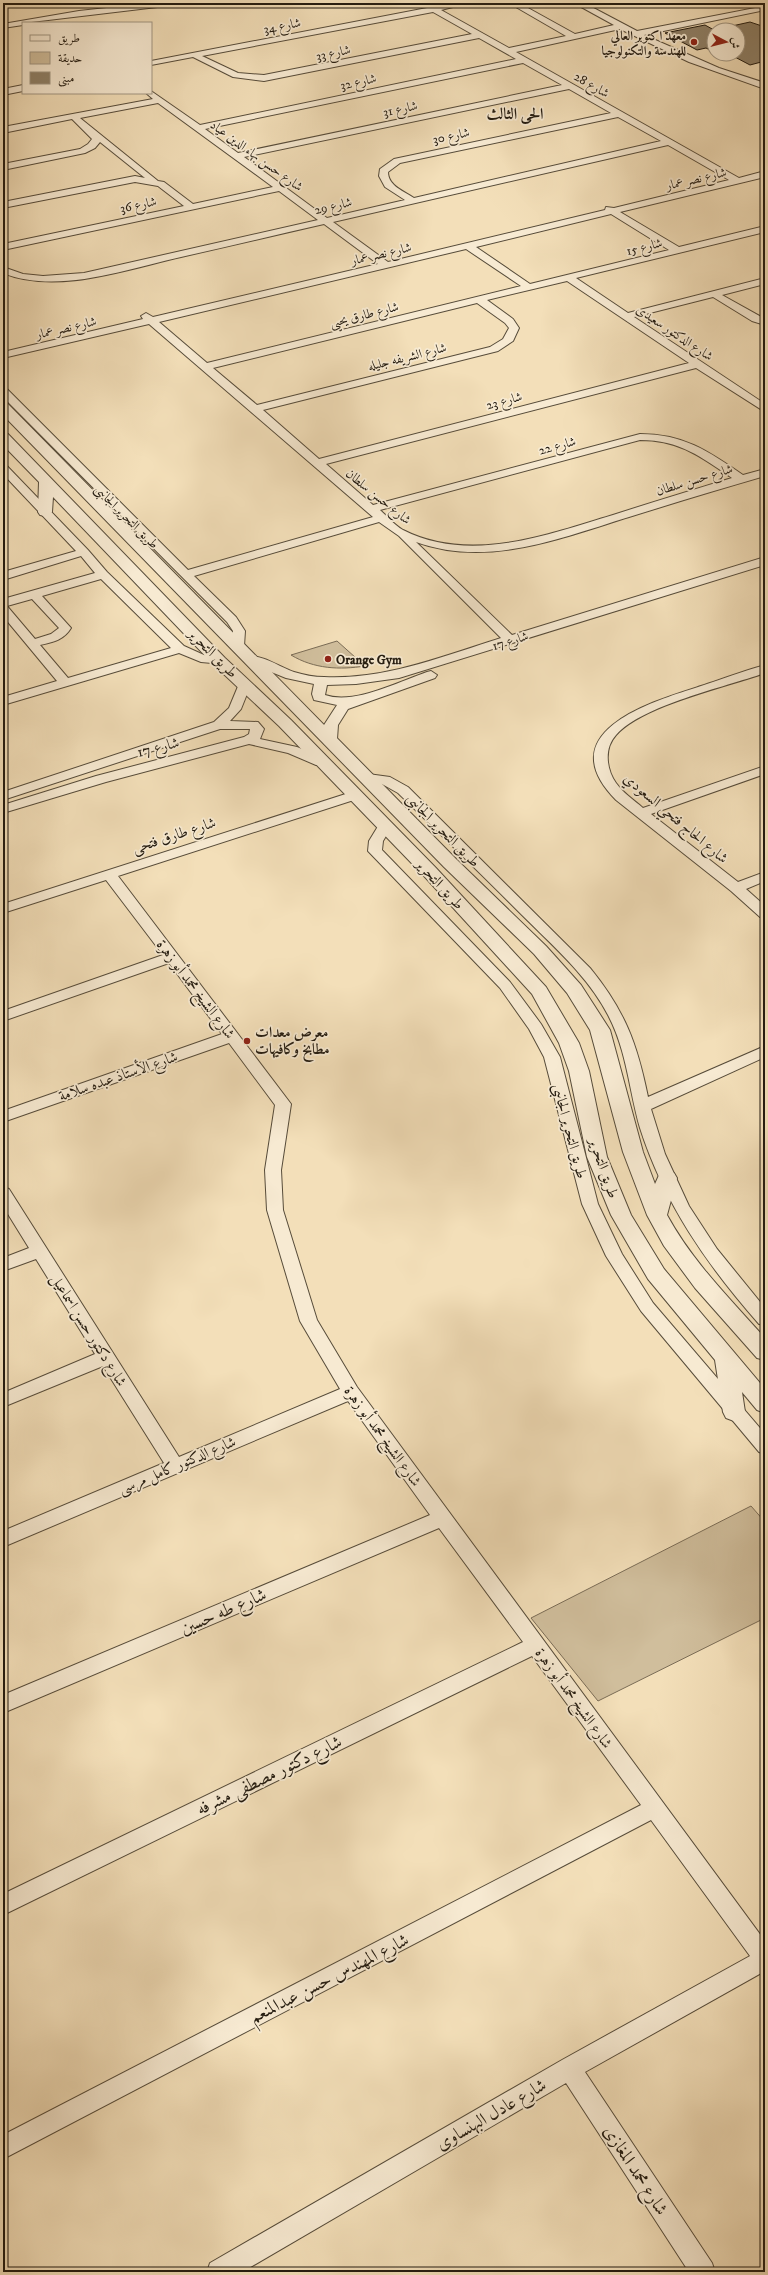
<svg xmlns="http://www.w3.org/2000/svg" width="768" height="2275" viewBox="0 0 768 2275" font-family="'IM FELL DW Pica',Amiri,serif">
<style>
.green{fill:#d0be9c;stroke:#7a6c56}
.building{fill:#8f8168;stroke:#231b10}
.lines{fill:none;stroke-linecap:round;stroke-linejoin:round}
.minor-casing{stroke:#574c3a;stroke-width:2}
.tertiary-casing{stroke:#574c3a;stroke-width:2}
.minor{fill:#f7ead2;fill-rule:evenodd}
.tertiary{fill:#f7ead2;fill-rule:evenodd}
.poi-dot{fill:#8f2418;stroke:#f7ead2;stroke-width:1.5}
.labels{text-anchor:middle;stroke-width:3.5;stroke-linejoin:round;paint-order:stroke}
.far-street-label{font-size:13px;fill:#231b10;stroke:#f7ead2}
.far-poi-label{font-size:13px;font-weight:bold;fill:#231b10;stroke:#f7ead2;text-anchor:end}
.street-label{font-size:15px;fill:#231b10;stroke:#f7ead2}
.poi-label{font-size:15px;font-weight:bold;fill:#231b10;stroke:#f7ead2;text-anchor:start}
.far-district-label{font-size:16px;font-weight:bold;fill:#231b10;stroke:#f7ead2}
.near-street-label{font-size:18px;fill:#231b10;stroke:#f7ead2}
</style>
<rect width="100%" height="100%" fill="#f3dfb9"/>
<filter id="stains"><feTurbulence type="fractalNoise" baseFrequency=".005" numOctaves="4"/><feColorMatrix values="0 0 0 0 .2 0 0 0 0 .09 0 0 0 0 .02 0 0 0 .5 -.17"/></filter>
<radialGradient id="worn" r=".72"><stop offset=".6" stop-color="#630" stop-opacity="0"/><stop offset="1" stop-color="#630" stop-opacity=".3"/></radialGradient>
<!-- green -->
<path class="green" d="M337,641L365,666C340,670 314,669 291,655Z
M751,1506L765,1522V1618L598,1701L531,1618Z"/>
<!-- building -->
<path class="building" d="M750,22L765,27V61L750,65L733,56L725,57L718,54H738V30H714V52L706,48L697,50L665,33L705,25L714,30Z"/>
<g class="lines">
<!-- minor casing -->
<g class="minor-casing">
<path id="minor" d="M152,3H178L174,5L23,23V25L3,28V24L79,11Z
M453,3H469L441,10L509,48L566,36L509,3H519L575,34L614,25L574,3H584L637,31L765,6V10L644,35L719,68L765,83V89L689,62L620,29L516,52L739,178L765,171V177L620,212L679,247L765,226V232L576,278L628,313L765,278V284L722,295L765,319V325L752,321L713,297L634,317L765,404V412L696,368L326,464L373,505L640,434C684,434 708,451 743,475L765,469V476C720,489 674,503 629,517C561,538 487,568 416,542L512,635L765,557V565L399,678L356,684L327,685L325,695C354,705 398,682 427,672L431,671L437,675L435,678L348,709L338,725L337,739L330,743L323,739L324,725L337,705L314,700L312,694L314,684L286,678L249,663L247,660L249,657C262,654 281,668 294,672C304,675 314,677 324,677C385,680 444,656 501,638L399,536L379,522L194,576L236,617L245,631L244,646L238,650L234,649L232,646L233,631L227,622L3,397V388L7,389L188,570L373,517L149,324L3,358V352L143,319L141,316L146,313L153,317L378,264L324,224C276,235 229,246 181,257C127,269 57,295 3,273V267L23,274L43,276L84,273L318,220L279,191L3,250V244L184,206L158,186L135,182L3,208V202L135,176L145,178L100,142L95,148L85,153L3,170V164L80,149L88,144L92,139L72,119L3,133V127L153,99L146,93H151V91L200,125L516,59L479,38L264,81L233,77L193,57L151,65V61ZM433,12L472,34L264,75L238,73L202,56ZM523,63L562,85L238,153L205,129ZM569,89L611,113L394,159L380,169L379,176L385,187L405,200L327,218L244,157ZM158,103L273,187L193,204L164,182L158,181L80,118ZM618,117L661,141L414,198C404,191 388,186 388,172L400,163ZM668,145L729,180L614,208L606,207L605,210L388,262L333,222ZM611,214L669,250L530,284L476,247ZM466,249L521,286L207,363L159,322ZM567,281L689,363L319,459L263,410L498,351L513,341L519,328L513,319L487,300ZM477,303L505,323L509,328L503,339L490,347L257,405L213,368ZM640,440C680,440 701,457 732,478C693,490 653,502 613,515C547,535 470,564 403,530C394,525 387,516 380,510Z
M23,85V91L3,95V89Z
M3,465L7,466L88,550L107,572L184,646L204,655L223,658L225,661L223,664L201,662L179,653L3,705V697L57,681L3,616V599L95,573L81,556L3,580V572L76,551L3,474ZM101,579L171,648L68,678L40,645C53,642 64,640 71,628L42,596ZM32,599L59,628L51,634L35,639L7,606Z
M765,665V673C726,687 643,705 616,735C604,748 606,769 616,783C623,793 634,800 643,808L765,766V774L651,814L738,882L765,872V881L746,889L765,906V918L760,917L731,891L616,800C549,732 651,702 701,686C722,679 744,671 765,665Z
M245,680L251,684L241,709L230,721L258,722L264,729L260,739L297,747L326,759L328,762L326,765H316L288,753L249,744L106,782L3,813V805L96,776L244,737L249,734L250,729H220L3,800V792L214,722L229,708L239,684Z
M368,774L390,777L408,787L590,968C625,1011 637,1043 648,1097L765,1046V1057L651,1109L665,1154L689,1206L717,1249L765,1308V1325L759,1324C707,1265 664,1203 640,1128C629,1090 627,1051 608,1015C588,976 553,946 522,915C481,874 440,834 398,793L382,784L363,781L361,778Z
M355,791L362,795L360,798L118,876L291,1104L281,1170L283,1210L317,1320L357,1387L765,1941V1971L585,2072L712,2263L715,2272H689L566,2083L242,2272H207L210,2263L562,2060L750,1956L651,1820L3,2159V2135L641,1805L532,1656L3,1915V1894L523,1642L439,1528L3,1713V1695L430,1515L348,1401L3,1547V1531L164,1463L103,1366L3,1407V1393L95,1354L36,1259L3,1271V1258L29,1248L3,1206V1187L9,1189L179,1457L340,1389L300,1321L267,1210L265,1170L275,1105L229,1043L3,1122V1111L222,1034L169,963L3,1021V1011L163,955L106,880L3,913V904Z
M385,822L392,826L383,841L382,850L510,982L541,1024L560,1057L598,1204L622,1254L653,1303L765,1434V1454L759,1452L641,1311L606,1256L582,1204L544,1057L529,1029L500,988L368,851L369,841L380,823Z"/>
</g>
<!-- tertiary casing -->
<g class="tertiary-casing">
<path id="tertiary" d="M3,403L8,404L456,859L546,946L581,985L610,1030L643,1152L655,1184L660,1173L667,1171L674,1173L677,1178L667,1215C692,1261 730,1299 765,1338V1360L757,1358L695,1288L664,1246L647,1215L623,1152L590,1030L567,993L534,954L444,867L3,415Z
M3,433L8,434L225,658L291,720L436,868L546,987L579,1043L589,1071L607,1157L631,1215L664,1269L765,1389V1413L757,1410L742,1392L745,1412L742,1418L734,1421L726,1418L723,1412L715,1360L648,1279L611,1215L587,1157L569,1071L559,1043L532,994L424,876L279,726L213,664L53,497L52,512L45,516L40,515L38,512L39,482L3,445Z"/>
</g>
<!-- minor -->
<use href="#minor" class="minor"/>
<!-- tertiary -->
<use href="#tertiary" class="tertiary"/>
</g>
<!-- markers -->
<g class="poi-dot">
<circle cx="694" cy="42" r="4"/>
<circle cx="328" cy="659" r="4"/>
<circle cx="247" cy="1041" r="4"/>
</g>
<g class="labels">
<!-- far-street labels -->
<g class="far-street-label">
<text transform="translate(282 25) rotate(-11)" y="5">شارع 34</text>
<text transform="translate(333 52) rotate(-12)" y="5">شارع 33</text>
<text transform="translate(358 81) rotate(-12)" y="5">شارع 32</text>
<text transform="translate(592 84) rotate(30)" y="5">شارع 28</text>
<text transform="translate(400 108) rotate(-12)" y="5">شارع 31</text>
<text transform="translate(451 135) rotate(-12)" y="5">شارع 30</text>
<text transform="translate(257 155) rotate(36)" y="5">شارع حسن بهاء الدين عياد</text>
<text transform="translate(696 178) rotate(-13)" y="5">شارع نصر عمار</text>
<text transform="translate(138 204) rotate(-12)" y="5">شارع 36</text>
<text transform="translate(333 205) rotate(-13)" y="5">شارع 29</text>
<text transform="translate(644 246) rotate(-14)" y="5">شارع 15</text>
<text transform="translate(381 253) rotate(-13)" y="5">شارع نصر عمار</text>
<text transform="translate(364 314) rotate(-14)" y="5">شارع طارق يحيى</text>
<text transform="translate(66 327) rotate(-13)" y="5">شارع نصر عمار</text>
<text transform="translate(675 332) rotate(34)" y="5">شارع الدكتور سعيدى</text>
<text transform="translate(407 356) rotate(-14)" y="5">شارع الشريفه جليله</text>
<text transform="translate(504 400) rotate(-15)" y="5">شارع 23</text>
<text transform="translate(557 445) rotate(-15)" y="5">شارع 22</text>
<text transform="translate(694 479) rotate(-17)" y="5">شارع حسن سلطان</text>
<text transform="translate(379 496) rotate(39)" y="5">شارع حسن سلطان</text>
<text transform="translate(127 516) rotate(45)" y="5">طريق التحرير الجانبى</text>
<text transform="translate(510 640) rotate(-17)" y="5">شارع 17</text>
</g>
<!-- far-poi labels -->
<g class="far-poi-label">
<text x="686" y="40">معهد اكتوبر العالي<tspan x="686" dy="15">للهندسة والتكنولوجيا</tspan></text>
<text x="336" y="664" text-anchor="start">Orange Gym</text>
</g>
<!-- street labels -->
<g class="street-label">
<text transform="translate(213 653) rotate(45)" y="5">طريق التحرير</text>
<text transform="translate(158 747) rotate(-14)" y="5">شارع 17</text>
<text transform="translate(676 818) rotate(40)" y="5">شارع الحاج فتحي السعودي</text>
<text transform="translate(443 830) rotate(45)" y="5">طريق التحرير الجانبى</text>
<text transform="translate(174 835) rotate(-18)" y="5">شارع طارق فتحى</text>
<text transform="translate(440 884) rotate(47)" y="5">طريق التحرير</text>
<text transform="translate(196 989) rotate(53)" y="5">شارع الشيخ محمد أبو زهرة</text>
<text transform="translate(118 1076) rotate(-19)" y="5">شارع الأستاذ عبده سلامة</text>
<text transform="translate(570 1131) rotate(75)" y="5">طريق التحرير الجانبى</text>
<text transform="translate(604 1168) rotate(71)" y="5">طريق التحرير</text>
<text transform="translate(89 1330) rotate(58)" y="5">شارع دكتور حسن اسماعيل</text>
<text transform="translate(383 1436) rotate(54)" y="5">شارع الشيخ محمد أبو زهرة</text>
<text transform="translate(177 1465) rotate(-23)" y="5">شارع الدكتور كامل مرسى</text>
<text transform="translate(574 1698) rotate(54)" y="5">شارع الشيخ محمد أبو زهرة</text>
</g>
<!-- poi labels -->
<g class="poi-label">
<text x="255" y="1037">معرض معدات<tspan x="255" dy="17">مطابخ وكافيهات</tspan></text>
</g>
<!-- far-district labels -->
<g class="far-district-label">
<text x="515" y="119">الحى الثالث</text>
</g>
<!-- near-street labels -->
<g class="near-street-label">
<text transform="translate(223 1611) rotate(-23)" y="6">شارع طه حسين</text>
<text transform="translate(269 1775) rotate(-26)" y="6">شارع دكتور مصطفى مشرفه</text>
<text transform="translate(329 1978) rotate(-27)" y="6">شارع المهندس حسن عبدالمنعم</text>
<text transform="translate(491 2114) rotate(-30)" y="6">شارع عادل البهنساوى</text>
<text transform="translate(636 2170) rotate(57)" y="6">شارع محمد المغازى</text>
</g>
</g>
<!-- margin -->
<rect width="768" height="2275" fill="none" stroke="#f3dfb9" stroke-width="16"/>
<rect x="4" y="4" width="760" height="2267" fill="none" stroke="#231b10" stroke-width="2"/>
<rect x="8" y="8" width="752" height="2259" fill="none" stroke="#231b10"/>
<!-- legend -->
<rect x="22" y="22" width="130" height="72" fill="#f7ead2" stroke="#a29784"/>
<rect x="30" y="35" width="20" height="6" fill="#f7ead2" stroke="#a29784"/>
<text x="58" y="42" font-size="12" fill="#231b10">طريق</text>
<rect x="30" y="52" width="20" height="12" fill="#d0be9c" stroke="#a29784"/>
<text x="58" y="62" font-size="12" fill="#231b10">حديقة</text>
<rect x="30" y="72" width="20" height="12" fill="#8f8168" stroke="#a29784"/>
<text x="58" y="82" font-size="12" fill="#231b10">مبنى</text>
<!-- north arrow -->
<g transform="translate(726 42) rotate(97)"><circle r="19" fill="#f7ead2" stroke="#a29784"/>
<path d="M0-3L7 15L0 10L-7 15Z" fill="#8f2418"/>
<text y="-6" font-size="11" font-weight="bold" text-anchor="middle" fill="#231b10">ش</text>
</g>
<rect width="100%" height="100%" filter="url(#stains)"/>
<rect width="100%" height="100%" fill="url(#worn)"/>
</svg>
